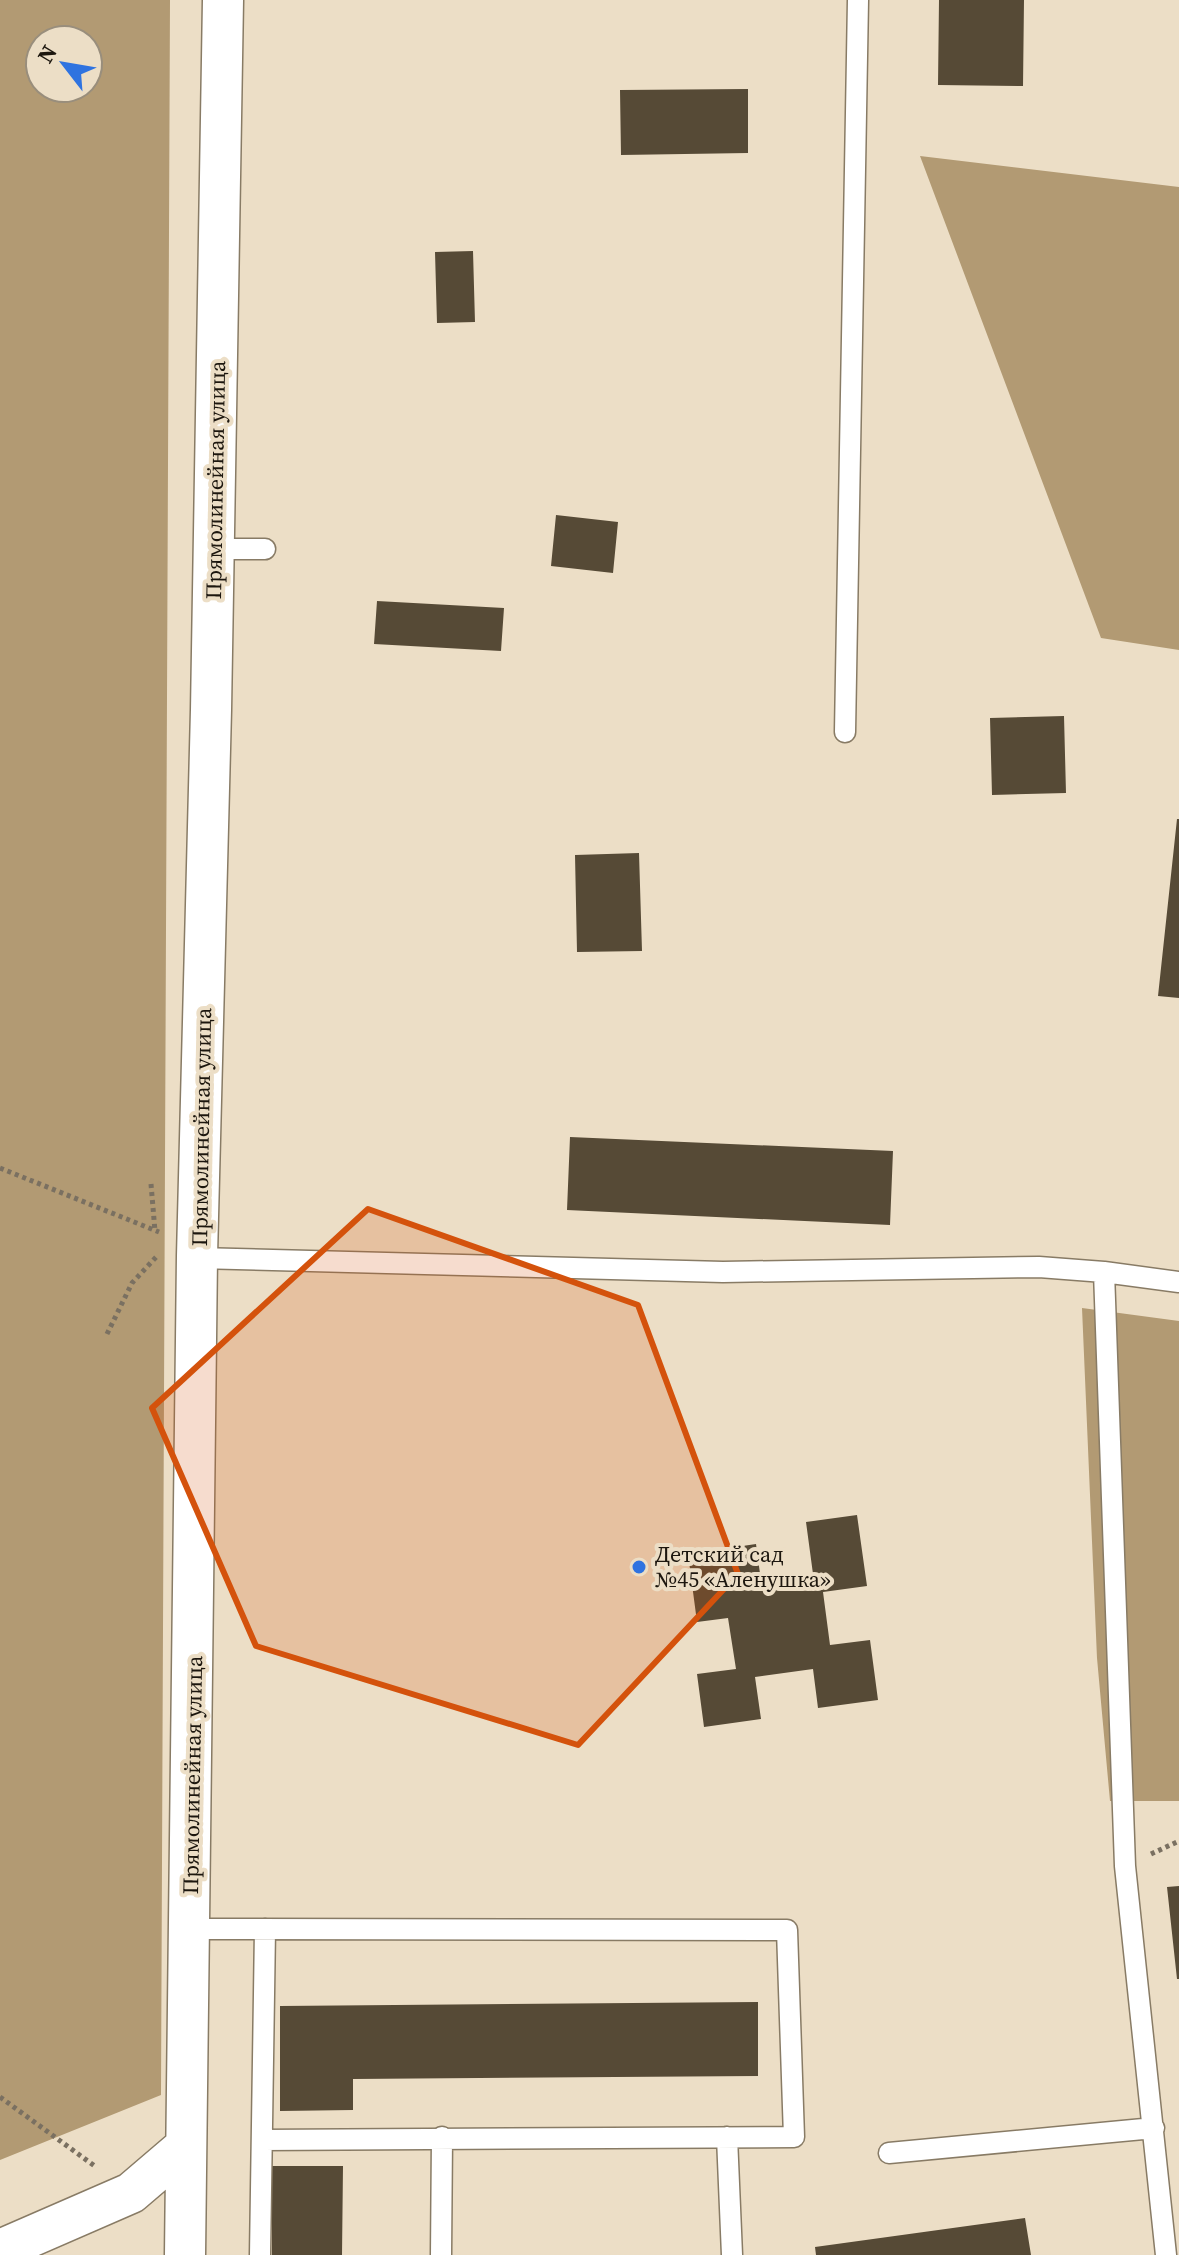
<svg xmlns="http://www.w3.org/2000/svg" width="1179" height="2255" viewBox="0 0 1179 2255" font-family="'Source Serif 4',serif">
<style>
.forest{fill:#b29a73;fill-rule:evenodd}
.building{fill:#564a36}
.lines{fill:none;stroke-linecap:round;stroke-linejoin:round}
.service-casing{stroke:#887b65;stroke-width:23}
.minor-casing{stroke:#887b65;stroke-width:43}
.path{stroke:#7a7061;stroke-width:5;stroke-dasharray:4 4;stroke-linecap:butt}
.service{stroke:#fff;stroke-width:20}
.minor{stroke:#fff;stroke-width:40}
.marked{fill:#d4520c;fill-opacity:0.2;stroke:#d4520c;stroke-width:6;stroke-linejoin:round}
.poi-dot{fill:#2f73e0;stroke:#ecdec6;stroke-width:3}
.labels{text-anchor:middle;stroke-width:8;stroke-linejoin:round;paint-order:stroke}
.street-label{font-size:22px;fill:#1c160e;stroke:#ecdec6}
.poi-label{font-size:22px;fill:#1c160e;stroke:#ecdec6;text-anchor:start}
</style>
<rect width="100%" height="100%" fill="#ecdec6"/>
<!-- forest -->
<path class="forest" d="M0,0H170L161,2095L0,2160ZM40,40H88V88H40Z
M920,156L1179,187V650L1101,638Z
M1082,1308L1179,1321V1801H1110L1097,1658Z"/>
<!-- building -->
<path class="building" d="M939,0H1024L1023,86L938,85Z
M748,89V153L621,155L620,90Z
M473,251L475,322L437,323L435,252Z
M556,515L618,522L613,573L551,566Z
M377,601L504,608L501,651L374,644Z
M1064,716L1066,793L992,795L990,718Z
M1177,819H1179V998L1158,996Z
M639,853L642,951L577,952L575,855Z
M570,1137L893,1151L890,1225L567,1210Z
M857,1515L867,1586L823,1592L830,1645L870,1640L878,1700L818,1708L813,1669L755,1677L761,1719L704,1727L697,1674L736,1669L728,1618L697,1622L688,1554L756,1544L761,1581L813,1574L806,1522Z
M1179,1886V1979H1177L1167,1887Z
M758,2002V2076L353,2079V2110L280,2111V2006Z
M272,2166H343L342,2255H272Z
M1025,2218L1031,2255H816L815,2247Z"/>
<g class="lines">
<!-- service casing -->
<g class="service-casing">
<path id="service" d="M214,549H265
M845,732L858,0
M197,1258L723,1272L1039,1267L1104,1272L1179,1282
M1104,1272L1125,1866L1166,2255
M190,1929L787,1930L794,2137L262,2140
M727,2137L732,2255
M889,2153L1154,2128
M260,2255L265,1929
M441,2255L442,2137"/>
</g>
<!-- minor casing -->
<g class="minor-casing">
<path id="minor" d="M0,2250L131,2193L186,2146
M185,2255L197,1256L211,710L223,0"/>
</g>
<!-- path -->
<path class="path" d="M0,1168L159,1232
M151,1184L155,1231
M107,1334L132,1283L158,1255
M1151,1854L1179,1841
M0,2097L96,2167"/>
<!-- service -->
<use href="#service" class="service"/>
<!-- minor -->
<use href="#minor" class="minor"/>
</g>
<!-- marked area -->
<path class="marked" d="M368,1209L638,1305L738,1574L578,1745L256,1646L152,1408Z"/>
<!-- markers -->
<circle class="poi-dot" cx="639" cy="1567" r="8"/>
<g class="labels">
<!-- street labels -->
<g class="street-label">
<text transform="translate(215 480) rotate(-89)" y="8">Прямолинейная улица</text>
<text transform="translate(201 1127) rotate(-89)" y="8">Прямолинейная улица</text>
<text transform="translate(192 1775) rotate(-89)" y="8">Прямолинейная улица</text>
</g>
<!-- poi labels -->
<g class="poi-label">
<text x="655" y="1562">Детский сад<tspan x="655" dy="25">№45 «Аленушка»</tspan></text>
</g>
</g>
<!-- north arrow -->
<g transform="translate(64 64) rotate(301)"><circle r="38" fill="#ecdec6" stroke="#998e7c" stroke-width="2"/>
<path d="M0-6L14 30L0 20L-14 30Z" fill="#2f73e0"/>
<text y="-12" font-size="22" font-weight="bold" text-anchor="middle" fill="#1c160e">N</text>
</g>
</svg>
